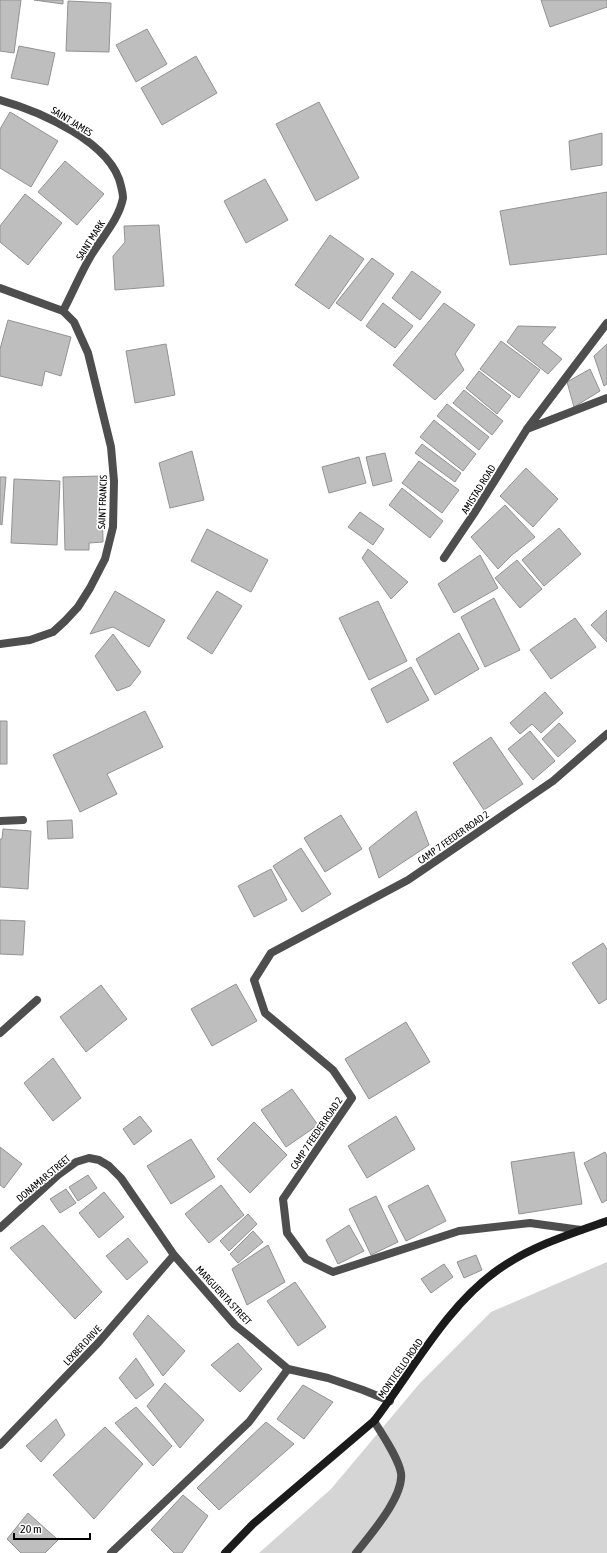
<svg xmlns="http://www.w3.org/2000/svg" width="607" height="1553" viewBox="0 0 607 1553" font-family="'Asap Condensed',sans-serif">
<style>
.green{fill:#d5d5d5}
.building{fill:#bebebe;stroke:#929292}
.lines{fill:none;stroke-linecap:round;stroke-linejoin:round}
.street{stroke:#4e4e4e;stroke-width:8}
.secondary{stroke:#1b1b1b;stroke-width:8}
.labels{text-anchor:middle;stroke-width:3.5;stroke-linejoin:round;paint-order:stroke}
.street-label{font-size:10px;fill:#000;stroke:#fff}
</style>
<rect width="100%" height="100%" fill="#fff"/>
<!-- green -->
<path class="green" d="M607,1262V1553H259L331,1489L420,1383L491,1312Z"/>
<!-- building -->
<path class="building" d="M0,0H21L14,53L0,51Z
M34,0H63V4Z
M541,0H607V7L550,27Z
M68,1L111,3L109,52L66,51Z
M147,29L167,64L136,82L116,45Z
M19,46L55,53L48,85L11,78Z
M196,56L217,93L162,125L141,88Z
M319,102L359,178L316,201L276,124Z
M10,112L58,141L31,187L0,168V129Z
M602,133V165L571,170L569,141Z
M65,161L104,194L77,225L38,192Z
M265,179L288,220L246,243L224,201Z
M607,192V254L510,265L500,211Z
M25,194L62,223L28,265L0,242V226Z
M159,225L164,286L115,290L113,256L125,242L124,226Z
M330,235L364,259L329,309L295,285Z
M372,258L394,274L361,321L336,303Z
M412,271L441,292L420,320L392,298Z
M383,303L413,326L395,348L366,326Z
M444,303L475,325L455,354L464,370L435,400L393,365Z
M8,320L71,337L61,376L45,371L42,386L0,376V349Z
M518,326L556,327L542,343L562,359L548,374L507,342Z
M501,341L540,370L519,398L480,369Z
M166,344L175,395L135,403L126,351Z
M607,344V384L604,386L594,356Z
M590,369L600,391L574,407L567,382Z
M479,371L511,396L497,414L466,388Z
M464,390L503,421L492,435L453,403Z
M447,404L489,437L479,450L437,416Z
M434,420L476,454L463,471L420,437Z
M422,444L461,473L455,482L415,453Z
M192,451L204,500L170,508L159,463Z
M385,453L392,481L373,486L366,457Z
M359,457L366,483L329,493L322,467Z
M419,461L459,490L442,513L402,483Z
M526,468L558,499L533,527L500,496Z
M102,476L103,542L89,543V550H65L63,477Z
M0,477H6L2,525L0,524Z
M14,479L60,481L57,545L11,543Z
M402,488L443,521L430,538L389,505Z
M505,505L535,537L512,555L498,569L471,537Z
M360,512L384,529L373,545L348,527Z
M559,528L581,554L544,586L522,560Z
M207,529L268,560L251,592L191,561Z
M368,549L408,582L391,599L362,558Z
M480,555L498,588L454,613L438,584Z
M517,560L542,589L520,608L495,578Z
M115,591L165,620L149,647L113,627L90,634Z
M217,591L242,606L212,654L187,638Z
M494,598L520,650L485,667L461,617Z
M378,601L407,661L369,680L339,618Z
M607,610V642L591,625Z
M575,618L596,647L551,679L530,650Z
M459,633L479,669L435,695L416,659Z
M113,634L141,672L130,686L117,691L95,656Z
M411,667L429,700L387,723L371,689Z
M545,692L563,713L541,733L532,724L520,734L510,723Z
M145,711L163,747L107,774L117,794L80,812L53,755Z
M0,721H7V764H0Z
M559,723L576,741L558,757L542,739Z
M530,731L555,761L533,780L508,749Z
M491,737L523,784L484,810L453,763Z
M416,811L429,845L379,878L369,848Z
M341,815L362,849L325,872L304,838Z
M72,820L73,838L48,839L47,821Z
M3,829L31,831L28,889L0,887V839H2Z
M301,848L331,894L302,912L273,866Z
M271,869L287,900L254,917L238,886Z
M0,920L25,921L23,955L0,954Z
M603,943L607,949V999L599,1004L572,963Z
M236,984L257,1021L212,1046L191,1009Z
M101,985L127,1019L86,1052L60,1017Z
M406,1022L430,1062L369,1099L345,1059Z
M53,1058L81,1098L53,1121L24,1083Z
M292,1089L318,1125L286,1147L261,1110Z
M140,1116L152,1131L134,1145L123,1129Z
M396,1116L415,1149L367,1178L348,1146Z
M254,1122L287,1155L250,1193L217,1159Z
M191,1139L215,1177L171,1204L147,1166Z
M0,1147L22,1164L4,1188L0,1185Z
M574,1152L582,1204L519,1214L511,1162Z
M605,1152L607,1156V1200L602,1203L584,1163Z
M88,1175L97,1188L78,1201L69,1187Z
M221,1185L244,1215L209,1243L185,1214Z
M428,1185L446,1221L406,1241L388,1206Z
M66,1189L76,1203L60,1213L50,1199Z
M104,1192L124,1217L99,1238L79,1213Z
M376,1196L398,1242L371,1255L349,1209Z
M248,1214L257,1224L229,1251L220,1241Z
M43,1225L102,1292L75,1319L10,1248Z
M349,1225L364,1251L338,1264L326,1240Z
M253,1231L263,1242L238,1263L230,1254Z
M128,1238L148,1262L127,1280L106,1256Z
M268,1245L285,1282L247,1305L232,1269Z
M476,1255L482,1270L464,1278L457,1262Z
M444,1264L453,1277L431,1293L421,1279Z
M295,1282L326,1327L298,1346L267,1301Z
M148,1315L185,1351L163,1376L133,1334Z
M238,1343L262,1369L240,1392L211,1365Z
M136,1358L154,1385L136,1399L119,1378Z
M165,1383L204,1420L180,1448L147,1406Z
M303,1385L333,1402L304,1439L277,1419Z
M136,1407L172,1446L153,1466L115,1423Z
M56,1419L65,1435L41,1462L26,1446Z
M266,1422L294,1444L219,1510L197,1488Z
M105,1427L143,1464L94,1519L53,1475Z
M183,1495L208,1516L182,1553H174L151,1530Z
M28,1513L58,1540L45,1553H21L7,1539Z"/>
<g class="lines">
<!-- street -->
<path class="street" d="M0,100C39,111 112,142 121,186C122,190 123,195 123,198C119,219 103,236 92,254C81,272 73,292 63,311
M0,288L63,311L74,322L88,353L111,447L114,481L113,527L105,559L90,588L78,607L65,621L53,632L30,640L0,644
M527,429L607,398
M444,558L475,512L527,429L607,323
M0,821L23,820
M0,1033L37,1000
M0,1228L58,1175L76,1162L89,1158L99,1160L109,1166L121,1178L174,1255L235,1325L256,1342L288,1369L328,1378L363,1390L390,1401
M581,1230L530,1223L459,1231L333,1272L306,1259L287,1233L283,1199L352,1098L333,1070L265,1013L254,980L271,953L408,880L553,781L607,734
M0,1445L98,1343L174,1255
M111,1553L249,1422L288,1369
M356,1553C370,1535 404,1497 401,1473C398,1457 383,1436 374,1421"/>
<!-- secondary -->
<path class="secondary" d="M225,1553L253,1524L374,1421C413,1370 446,1306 499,1269C532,1246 570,1234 607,1221"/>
</g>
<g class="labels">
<!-- street labels -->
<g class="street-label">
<text transform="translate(72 121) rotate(32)" y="4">SAINT JAMES</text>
<text transform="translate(90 240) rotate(-58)" y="4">SAINT MARK</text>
<text transform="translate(478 489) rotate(-58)" y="4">AMISTAD ROAD</text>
<text transform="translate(102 502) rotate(-88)" y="4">SAINT FRANCIS</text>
<text transform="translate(453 837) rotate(-35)" y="4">CAMP 7 FEEDER ROAD 2</text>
<text transform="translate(316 1133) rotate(-56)" y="4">CAMP 7 FEEDER ROAD 2</text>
<text transform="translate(43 1178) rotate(-40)" y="4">DONAMAR STREET</text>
<text transform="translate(224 1295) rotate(47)" y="4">MARGUERITA STREET</text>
<text transform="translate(82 1345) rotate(-47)" y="4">LEXBER DRIVE</text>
<text transform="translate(400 1368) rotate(-55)" y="4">MONTICELLO ROAD</text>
</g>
</g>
<!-- scale -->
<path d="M14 1533v6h76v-6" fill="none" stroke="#000000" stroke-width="2"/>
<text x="20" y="1533" font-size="12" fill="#000000" stroke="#ffffff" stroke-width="3" paint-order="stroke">20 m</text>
</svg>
